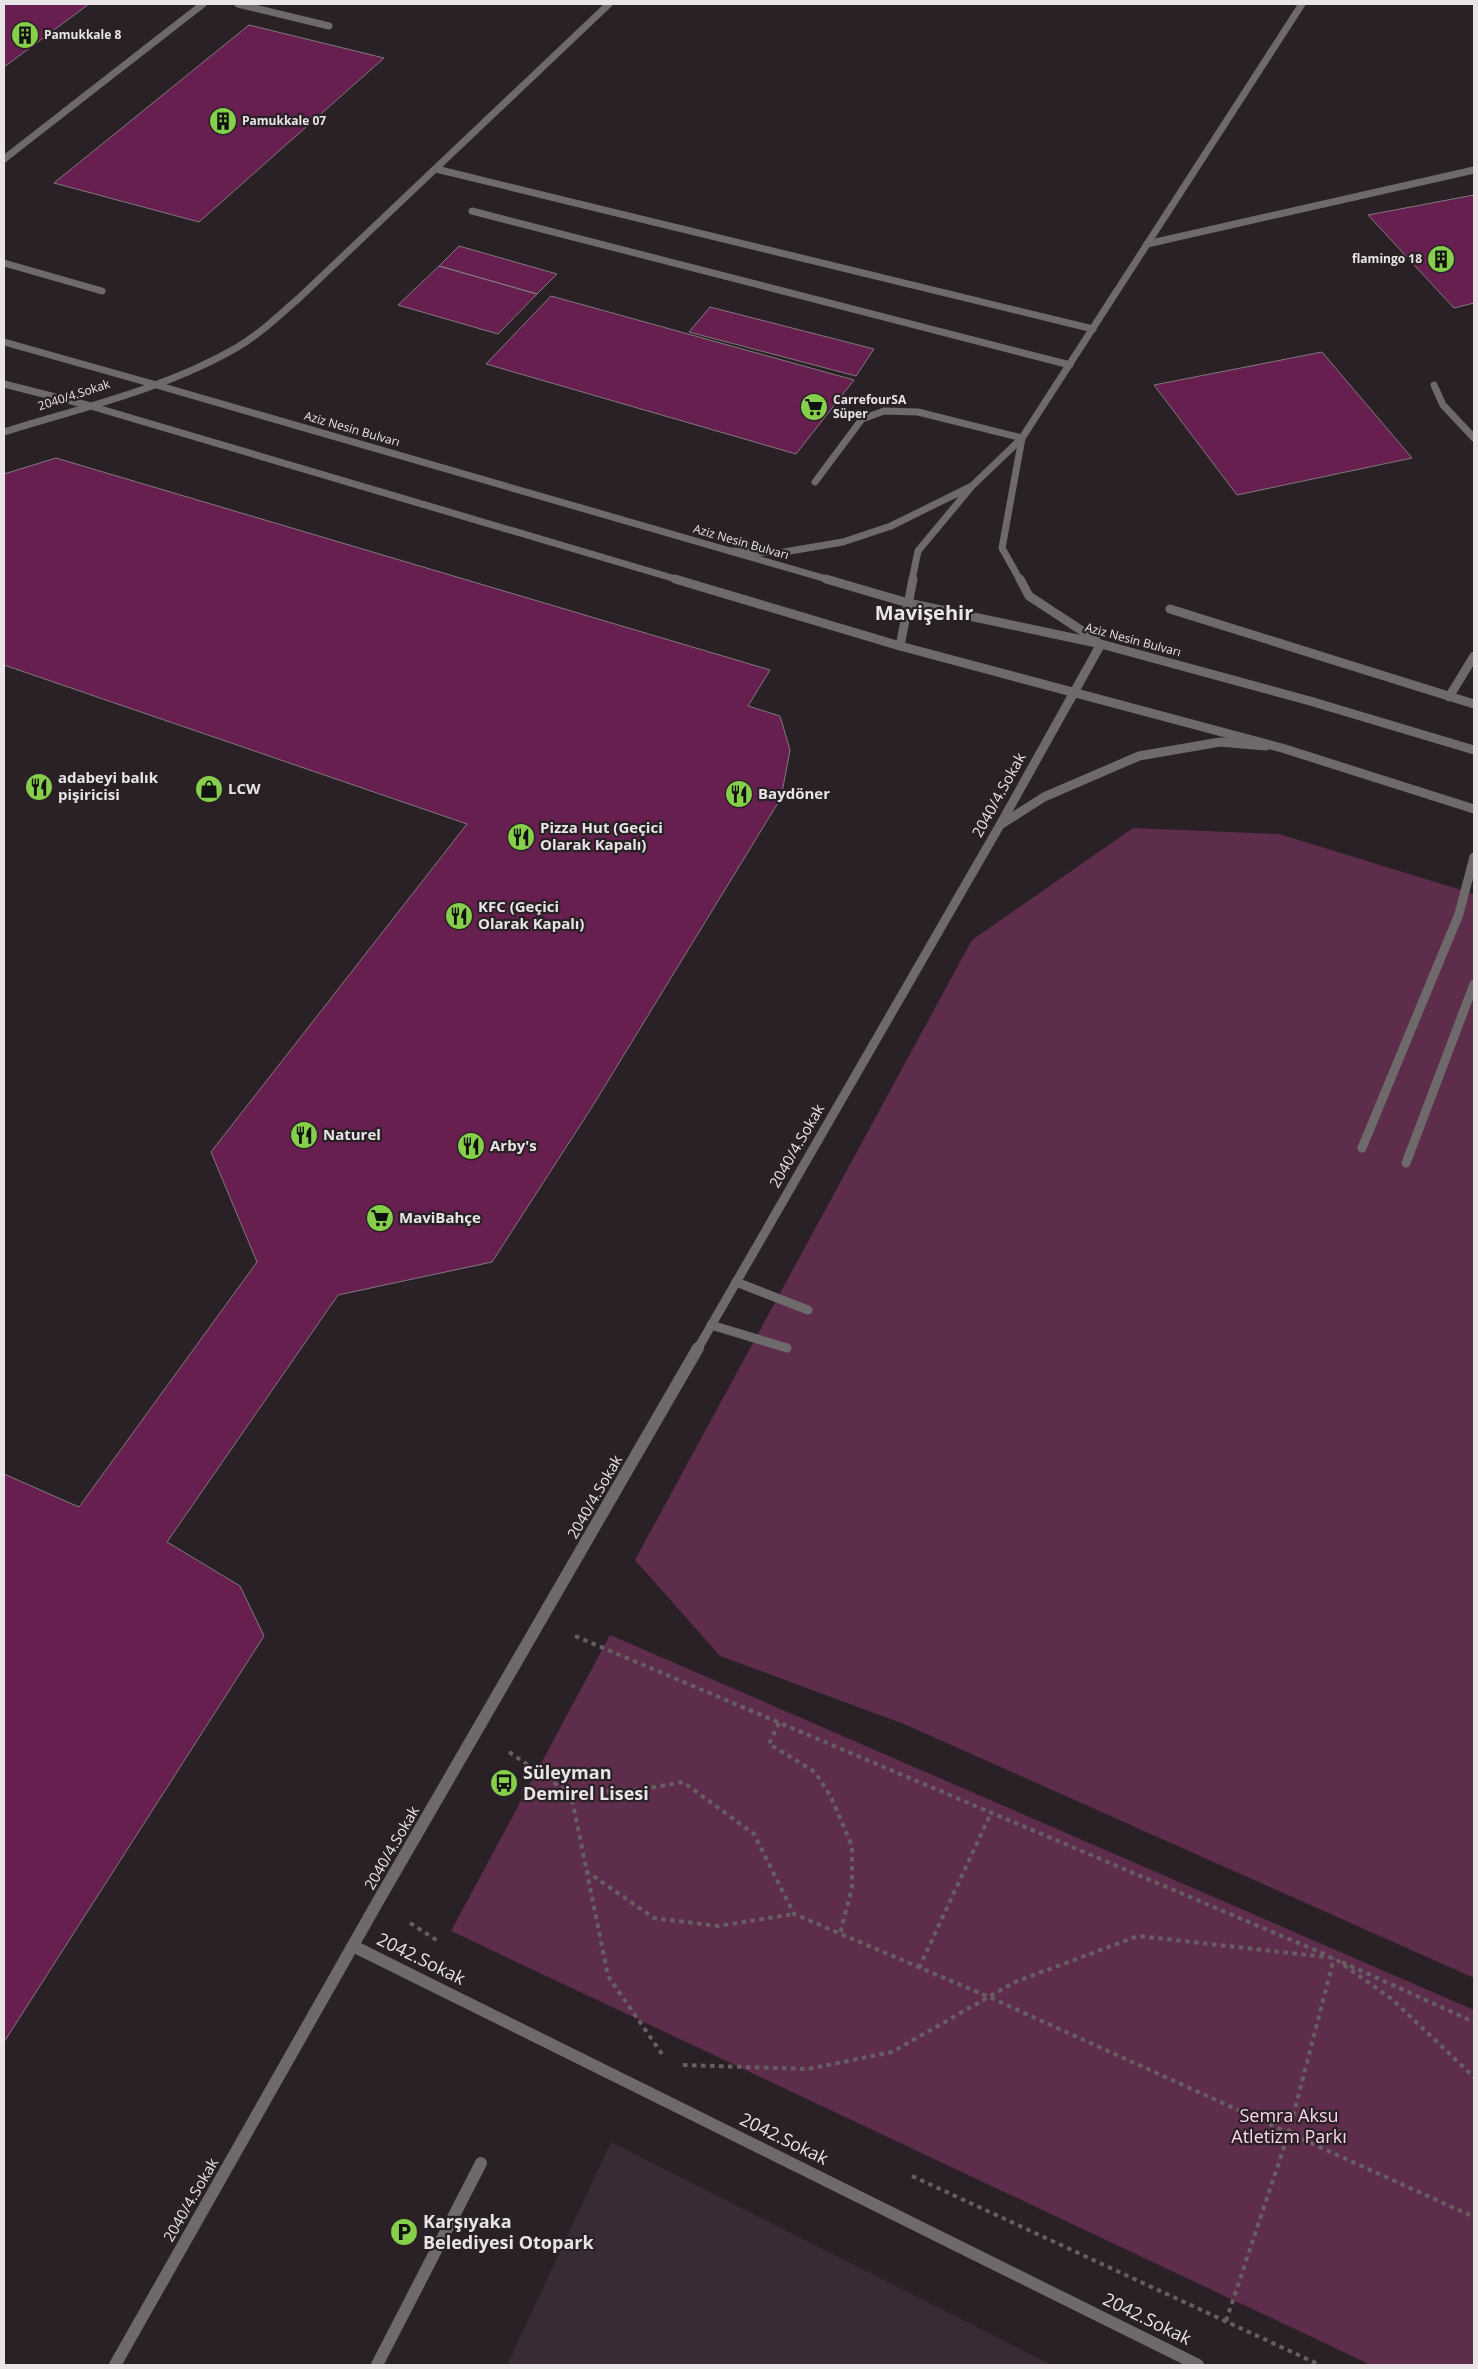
<svg xmlns="http://www.w3.org/2000/svg" width="1478" height="2369" viewBox="0 0 1478 2369" font-family="'Open Sans',sans-serif">
<style>
.built{fill:#382b33}
.green{fill:#5e2d4b}
.building{fill:#661f4e;stroke:#82787e}
.lines{fill:none;stroke-linecap:round;stroke-linejoin:round}
.path{stroke:#665e63;stroke-width:4;stroke-dasharray:4.5 4.5;stroke-linecap:butt}
.service-far2{stroke:#6e6a6c;stroke-width:7}
.service-far1{stroke:#6e6a6c;stroke-width:9}
.service{stroke:#6e6a6c;stroke-width:12}
.minor-far1{stroke:#6e6a6c;stroke-width:7}
.minor{stroke:#6e6a6c;stroke-width:9}
.tertiary-far2{stroke:#6e6a6c;stroke-width:7}
.tertiary-far1{stroke:#6e6a6c;stroke-width:9}
.tertiary{stroke:#6e6a6c;stroke-width:12}
.labels{text-anchor:middle;stroke-width:4.5;stroke-linejoin:round;paint-order:stroke}
.far-poi-label{font-size:12px;font-weight:bold;fill:#e9e4e7;stroke:#292126;text-anchor:start}
.far-street-label{font-size:12px;fill:#e9e4e7;stroke:#292126}
.poi-label{font-size:15px;font-weight:bold;fill:#e9e4e7;stroke:#292126;text-anchor:start}
.street-label{font-size:15px;fill:#e9e4e7;stroke:#292126}
.near-poi-label{font-size:18px;font-weight:bold;fill:#e9e4e7;stroke:#292126;text-anchor:start}
.near-street-label{font-size:18px;fill:#e9e4e7;stroke:#292126}
.near-park-label{font-size:18px;fill:#ffd3ec;stroke:#292126}
.district-label{font-size:20px;font-weight:bold;fill:#e9e4e7;stroke:#292126}
</style>
<rect width="100%" height="100%" fill="#292126"/>
<!-- built -->
<path class="built" d="M611,2142L1052,2365H507Z"/>
<!-- green -->
<path class="green" d="M1133,828L1279,834L1474,894V1978L904,1724L720,1656L635,1560L972,940Z
M610,1635L1474,2010V2365H1371L451,1931Z"/>
<!-- building -->
<path class="building" d="M4,4H89L4,67Z
M249,25L384,58L199,222L54,183Z
M1474,195V303L1454,308L1368,215Z
M459,246L557,274L537,294L439,266Z
M439,266L537,294L498,334L398,305Z
M551,296L854,380L796,454L486,364Z
M710,307L874,349L856,376L689,332Z
M1322,352L1412,458L1237,495L1154,385Z
M56,458L770,670L748,706L780,716L790,750L781,798L592,1107L492,1262L338,1295L167,1542L240,1586L264,1636L4,2042V1474L79,1507L257,1262L211,1152L467,824L4,665V474Z"/>
<g class="lines">
<!-- path -->
<path class="path" d="M575,1636L1329,1956
M779,1723L769,1744L815,1772L831,1797L852,1846V1887L840,1934
M509,1752L571,1794L608,1976L662,2054
M571,1794L643,1789L683,1782L754,1834L794,1914L989,1997L1474,2217
M586,1871L654,1918L718,1926L794,1914
M410,1923L438,1941
M1342,1962L1474,2022
M919,1968L991,1813
M683,2065L808,2069L892,2052L1015,1982L1138,1936L1334,1958L1393,2000L1474,2077
M912,2176L1320,2365
M1226,2321L1289,2132L1334,1958"/>
<!-- service-far2 -->
<path class="service-far2" d="M472,211L1070,365
M4,263L102,291
M1434,385L1443,405L1474,438
M815,482L862,419L884,411L918,412L1022,438"/>
<!-- service-far1 -->
<path class="service-far1" d="M1170,609L1474,704
M1449,697L1474,656
M1362,1148L1459,914L1474,857
M1406,1163L1474,984
M736,1282L808,1310
M711,1325L787,1348"/>
<!-- service -->
<path class="service" d="M353,1946L1198,2365
M377,2365L481,2163"/>
<!-- minor-far1 -->
<path class="minor-far1" d="M238,4L329,26
M4,159L203,4
M436,169L1093,329
M1147,244L1474,170
M4,342L153,384
M4,384L87,405
M731,551L778,553L843,542L891,526L972,486
M912,580L918,551L972,486L1022,438"/>
<!-- minor -->
<path class="minor" d="M900,646L913,579
M1000,825L1044,797L1139,756L1220,742L1266,746"/>
<!-- tertiary-far2 -->
<path class="tertiary-far2" d="M153,384L830,580
M87,405L679,580
M4,432C81,408 165,389 236,348C259,335 278,316 298,299L609,4
M1020,580L1002,548L1022,438L1302,4"/>
<!-- tertiary-far1 -->
<path class="tertiary-far1" d="M675,579L900,646L1282,748L1474,809
M826,579L908,603L1101,644L1310,701L1474,750
M1020,579L1029,596L1096,640
M697,1350L1000,825L1101,644"/>
<!-- tertiary -->
<path class="tertiary" d="M115,2365L377,1903L698,1348"/>
</g>
<!-- icons -->
<defs>
<g id="building-disc" transform="scale(1.4375)"><circle r="9.5" fill="#86cf4b" stroke="#292126"/><path d="M-4-6H4V6H1V3H-1V6H-4ZM-2.5-4.3h1.7v1.8h-1.7ZM.8-4.3h1.7v1.8H.8ZM-2.5-1h1.7V.8h-1.7ZM.8-1h1.7V.8H.8Z" fill="#111"/></g>
<g id="supermarket-disc" transform="scale(1.4375)"><circle r="9.5" fill="#86cf4b" stroke="#292126"/><path d="M-6-5.5h2.5l.6 2H6L4.5 2H-2.5L-4.4-4H-6ZM-1.5 3.2a1.3 1.3 0 1 0 .1 0ZM3 3.2a1.3 1.3 0 1 0 .1 0Z" fill="#111"/></g>
<g id="restaurant-disc" transform="scale(1.4375)"><circle r="9.5" fill="#86cf4b" stroke="#292126"/><path d="M-5-6h1v4h1v-4h1v4h1v-4h1v5L-1.5 .5V6h-2V.5L-5-1ZM5-6V6H3V1.5H1.5Q1.5-4 5-6Z" fill="#111"/></g>
<g id="shop-disc" transform="scale(1.4375)"><circle r="9.5" fill="#86cf4b" stroke="#292126"/><path d="M-5-2.5h2.3a2.7 3.5 0 0 1 5.4 0H5L5.5 6h-11ZM-1.5-2.5h3a1.5 2.3 0 0 0-3 0Z" fill="#111"/></g>
<g id="bus-disc" transform="scale(1.4375)"><circle r="9.5" fill="#86cf4b" stroke="#292126"/><path d="M-5-6H5V4H4V6H2V4H-2V6H-4V4H-5ZM-3.5-4V0h7V-4ZM-3.5 1.2v1.5H-2V1.2ZM2 1.2v1.5H3.5V1.2Z" fill="#111"/></g>
<g id="parking-disc" transform="scale(1.4375)"><circle r="9.5" fill="#86cf4b" stroke="#292126"/><path d="M-3.5-5.5H1a3.5 3.5 0 0 1 0 7H-1V5.5H-3.5ZM-1-3.4V-.6H.8a1.4 1.4 0 0 0 0-2.8Z" fill="#111"/></g>
</defs>
<g fill-rule="evenodd">
<use href="#building-disc" x="25" y="35"/>
<use href="#building-disc" x="223" y="121"/>
<use href="#building-disc" x="1441" y="259"/>
<use href="#supermarket-disc" x="814" y="407"/>
<use href="#restaurant-disc" x="39" y="787"/>
<use href="#shop-disc" x="209" y="789"/>
<use href="#restaurant-disc" x="739" y="794"/>
<use href="#restaurant-disc" x="521" y="837"/>
<use href="#restaurant-disc" x="459" y="916"/>
<use href="#restaurant-disc" x="304" y="1135"/>
<use href="#restaurant-disc" x="471" y="1146"/>
<use href="#supermarket-disc" x="380" y="1218"/>
<use href="#bus-disc" x="504" y="1783"/>
<use href="#parking-disc" x="404" y="2232"/>
</g>
<g class="labels">
<!-- far-poi labels -->
<g class="far-poi-label">
<text x="44" y="39">Pamukkale 8</text>
<text x="242" y="125">Pamukkale 07</text>
<text x="1422" y="263" text-anchor="end">flamingo 18</text>
<text x="833" y="404">CarrefourSA<tspan x="833" dy="14">Süper</tspan></text>
</g>
<!-- far-street labels -->
<g class="far-street-label">
<text transform="translate(74 395) rotate(-18)" y="4">2040/4.Sokak</text>
<text transform="translate(352 429) rotate(16)" y="4">Aziz Nesin Bulvarı</text>
<text transform="translate(741 542) rotate(16)" y="4">Aziz Nesin Bulvarı</text>
<text transform="translate(1133 640) rotate(15)" y="4">Aziz Nesin Bulvarı</text>
</g>
<!-- poi labels -->
<g class="poi-label">
<text x="58" y="783">adabeyi balık<tspan x="58" dy="17">pişiricisi</tspan></text>
<text x="228" y="794">LCW</text>
<text x="758" y="799">Baydöner</text>
<text x="540" y="833">Pizza Hut (Geçici<tspan x="540" dy="17">Olarak Kapalı)</tspan></text>
<text x="478" y="912">KFC (Geçici<tspan x="478" dy="17">Olarak Kapalı)</tspan></text>
<text x="323" y="1140">Naturel</text>
<text x="490" y="1151">Arby's</text>
<text x="399" y="1223">MaviBahçe</text>
</g>
<!-- street labels -->
<g class="street-label">
<text transform="translate(999 795) rotate(-61)" y="5">2040/4.Sokak</text>
<text transform="translate(797 1146) rotate(-60)" y="5">2040/4.Sokak</text>
<text transform="translate(595 1497) rotate(-60)" y="5">2040/4.Sokak</text>
<text transform="translate(392 1848) rotate(-60)" y="5">2040/4.Sokak</text>
<text transform="translate(191 2200) rotate(-60)" y="5">2040/4.Sokak</text>
</g>
<!-- near-poi labels -->
<g class="near-poi-label">
<text x="523" y="1779">Süleyman<tspan x="523" dy="21">Demirel Lisesi</tspan></text>
<text x="423" y="2228">Karşıyaka<tspan x="423" dy="21">Belediyesi Otopark</tspan></text>
</g>
<!-- near-street labels -->
<g class="near-street-label">
<text transform="translate(421 1959) rotate(26)" y="6">2042.Sokak</text>
<text transform="translate(784 2139) rotate(26)" y="6">2042.Sokak</text>
<text transform="translate(1147 2319) rotate(26)" y="6">2042.Sokak</text>
</g>
<!-- near-park labels -->
<g class="near-park-label">
<text x="1289" y="2122">Semra Aksu<tspan x="1289" dy="21">Atletizm Parkı</tspan></text>
</g>
<!-- district labels -->
<g class="district-label">
<text x="924" y="620">Mavişehir</text>
</g>
</g>
<!-- border -->
<rect width="1478" height="2369" fill="none" stroke="#e9e4e7" stroke-width="10"/>
</svg>
